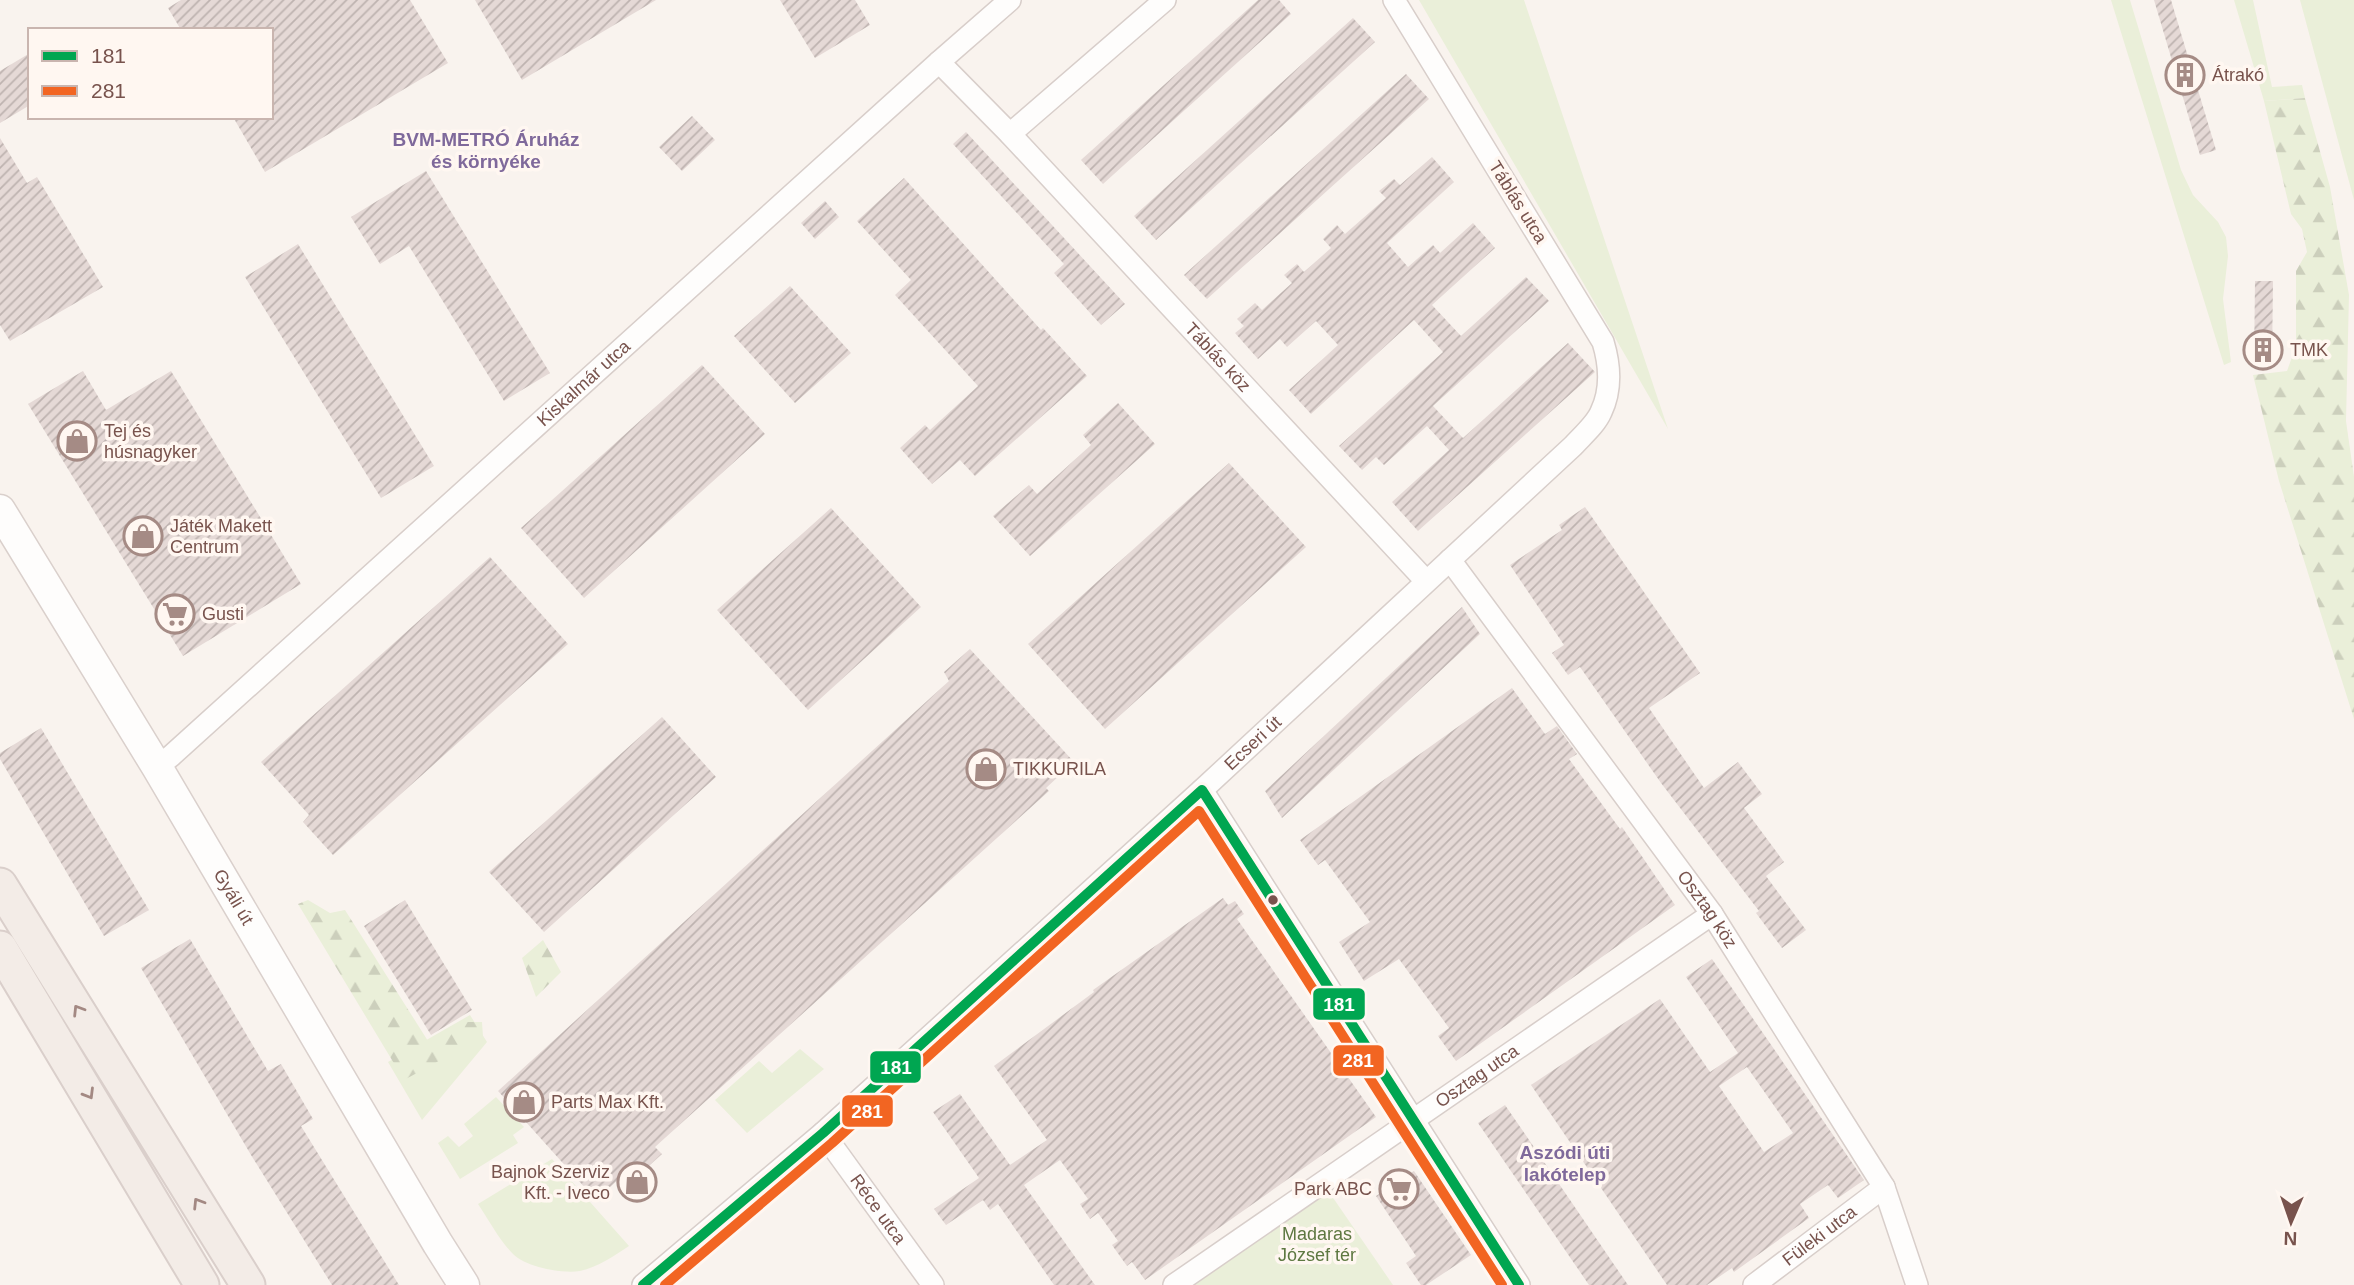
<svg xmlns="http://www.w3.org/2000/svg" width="2354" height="1285" viewBox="0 0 2354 1285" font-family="Helvetica,sans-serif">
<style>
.green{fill:#eaefd9}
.forest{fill:url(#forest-firs)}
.building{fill:url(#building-hatch);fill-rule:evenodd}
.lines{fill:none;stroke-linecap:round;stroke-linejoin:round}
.street-casing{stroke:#d8ceca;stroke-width:24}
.secondary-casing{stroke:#dad0cc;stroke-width:33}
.primary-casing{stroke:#dacfcb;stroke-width:37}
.street{stroke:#fefdfc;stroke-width:21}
.secondary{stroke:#fefdfc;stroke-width:30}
.primary{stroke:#f3ece7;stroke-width:33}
.bus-1-casing{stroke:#fff7f1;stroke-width:16}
.bus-2-casing{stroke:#fff7f1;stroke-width:16}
.bus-1{stroke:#00a651;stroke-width:10}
.bus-2{stroke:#f26522;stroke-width:10}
.oneway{stroke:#a38983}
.bus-dot{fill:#78534d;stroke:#fff7f1;stroke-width:2.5}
.labels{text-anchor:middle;stroke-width:7;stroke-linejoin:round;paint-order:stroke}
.poi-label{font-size:18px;fill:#78534d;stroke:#fff7f1;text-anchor:start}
.street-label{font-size:18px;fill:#78534d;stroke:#fff7f1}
.park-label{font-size:18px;fill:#5e7841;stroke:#fff7f1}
.neighbourhood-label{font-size:19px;font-weight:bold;fill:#7f699b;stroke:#fff7f1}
.line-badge{stroke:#fff7f1;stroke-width:2.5}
.badge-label{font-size:19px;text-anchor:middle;font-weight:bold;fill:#fff}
</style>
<defs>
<pattern id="forest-firs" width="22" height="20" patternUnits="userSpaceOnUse" patternTransform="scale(1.75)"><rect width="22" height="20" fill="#eaefd9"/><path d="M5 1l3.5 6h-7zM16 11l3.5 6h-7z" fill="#cccfbc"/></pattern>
<pattern id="building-hatch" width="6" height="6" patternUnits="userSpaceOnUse" patternTransform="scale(1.75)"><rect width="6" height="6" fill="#e5d9d6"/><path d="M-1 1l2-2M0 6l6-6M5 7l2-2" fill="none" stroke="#beb3b0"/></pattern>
</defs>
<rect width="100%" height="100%" fill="#f9f3ee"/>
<!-- green -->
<path class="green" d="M1419,0H1524L1668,429Z
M2111,0H2130L2181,170L2193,195L2218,222L2226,237L2228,256L2223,299L2231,362L2224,365Z
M2234,0H2253L2272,87L2302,85L2305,98L2264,101Z
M2300,0H2354V200Z
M470,1015L487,1042L422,1120L388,1062Z
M800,1049L824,1069L747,1133L715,1100L759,1061L772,1073Z
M496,1097L524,1127L513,1135L518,1143L460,1179L438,1143L448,1136L459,1147L473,1136L464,1124Z
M552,1159L629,1246C614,1256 598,1267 580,1271C562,1274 526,1267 513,1254C499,1240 489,1220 478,1204Z
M1327,1189L1393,1285H1187Z"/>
<!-- forest -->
<path class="forest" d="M2305,98L2330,187L2349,295L2346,421L2354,477V719L2279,481L2253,375L2287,371L2296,346V271L2307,252L2302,229L2291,214L2264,101Z
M308,900L330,913L345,910L428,1041L465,1022H482L483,1037L404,1080L298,904Z
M543,940L561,972L536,997L522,958Z"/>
<!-- building -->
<path class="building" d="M181,0H410L448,63L265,172L233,117H271V30H181L168,8Z
M475,0H656L522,80Z
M780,0H855L870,25L815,58Z
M1258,0H1279L1291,14L1103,184L1081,160Z
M2154,0H2171L2216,150L2200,155Z
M1353,18L1375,42L1156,240L1134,216Z
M30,53V105L0,123V71Z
M1406,74L1429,99L1207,299L1184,275Z
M692,116L715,140L682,171L659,147Z
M966,132L1125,304L1101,325L1054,273L1064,264L953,144Z
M0,138L27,183L37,177L103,287L10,341L0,325Z
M1432,157L1454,182L1387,243L1408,267L1433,245L1440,253L1473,223L1495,248L1432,305L1461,336L1526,277L1549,301L1433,406L1463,438L1568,343L1595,372L1418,531L1392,502L1449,450L1427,426L1384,465L1376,457L1362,470L1339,446L1443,352L1414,320L1311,414L1289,390L1338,345L1316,321L1287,347L1280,339L1258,359L1235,333L1244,326L1237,319L1255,303L1262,310L1292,283L1284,275L1297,264L1304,272L1331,248L1323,239L1337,225L1345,234L1386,198L1379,191L1394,179L1400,185Z
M426,171L550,373L504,401L409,246L380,264L351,217Z
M904,178L1041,330L1043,328L1087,376L975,476L960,460L932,484L900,448L925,425L930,430L978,386L895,295L911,280L857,221Z
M825,201L839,217L815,239L801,223Z
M298,244L434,466L381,498L245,277Z
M2255,281H2273L2272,364L2254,365Z
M790,286L851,353L795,403L734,336Z
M702,365L765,434L584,598L521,528Z
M83,371L106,410L171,371L301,584L183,656L28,404Z
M1118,403L1155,444L1030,556L993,516L1029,485L1037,494L1091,445L1083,435Z
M1229,463L1306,547L1105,729L1028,644Z
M1585,507L1700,673L1649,708L1704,788L1738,762L1762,794L1744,808L1784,862L1766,876L1806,930L1782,948L1756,913L1759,911L1661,783L1580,667L1568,675L1552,653L1564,645L1510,565L1562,530L1559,525Z
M831,508L921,607L808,710L717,610Z
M490,557L568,644L333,855L303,822L309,815L261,762Z
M1462,607L1480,634L1282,818L1265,791Z
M970,649L1074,762L1046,788L1049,791L655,1147L662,1154L640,1174L633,1166L596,1200L498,1091L949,681L944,672Z
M1512,688L1545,734L1557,726L1577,754L1569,759L1620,829L1622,827L1675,905L1456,1061L1438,1036L1449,1028L1399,959L1364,981L1339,942L1370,922L1325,860L1318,865L1300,840Z
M662,717L716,777L544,932L489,872Z
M41,728L149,910L104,936L0,759V753Z
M1223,898L1228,905L1235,901L1244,914L1237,919L1376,1117L1145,1280L1132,1262L1127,1266L1112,1245L1118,1241L1098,1213L1090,1219L1080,1204L1088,1199L1060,1160L1024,1185L1095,1285H1054L998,1204L990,1210L983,1200L946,1225L934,1209L979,1178L933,1112L960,1094L1010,1165L1047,1140L994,1066L1094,992L1093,990Z
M405,900L472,1010L431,1035L364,926Z
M190,939L268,1071L281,1064L313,1119L301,1126L399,1285H332L251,1155L141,968Z
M1712,959L1864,1180L1838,1198L1828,1185L1800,1204L1809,1218L1734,1272L1732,1268L1707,1285H1667L1531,1085L1660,999L1710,1072L1738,1053L1686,977ZM1747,1067L1793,1133L1764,1152L1719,1086Z
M1505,1105L1525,1134L1628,1285H1589L1504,1161L1478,1123Z
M1414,1171L1471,1255L1426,1285H1421L1406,1263L1416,1256L1376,1196Z"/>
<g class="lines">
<!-- street casing -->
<g class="street-casing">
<g id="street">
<path id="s1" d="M939,62L1010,134L1426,581"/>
<path d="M1010,134L1165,0"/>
<path id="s2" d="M1450,560L1712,914L1884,1187L1917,1285"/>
<path id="s3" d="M157,767L171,756L939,62L1010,0"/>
<path d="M1202,790L1519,1285"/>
<path id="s4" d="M823,1133L933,1285"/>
<path id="s5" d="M643,1285L823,1133L1202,790L1573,446C1582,436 1596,424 1601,412C1612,389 1610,365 1603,342L1394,0"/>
<path id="s6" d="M1174,1285L1712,914"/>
<path id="s7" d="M1754,1285L1884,1187"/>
</g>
</g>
<!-- secondary casing -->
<g class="secondary-casing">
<g id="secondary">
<path id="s8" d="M0,510L157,767L438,1244L464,1285"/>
</g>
</g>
<!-- primary casing -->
<g class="primary-casing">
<path id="primary" d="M0,885L248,1285
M0,948L202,1285"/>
</g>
<!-- street -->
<use href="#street" class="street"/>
<!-- secondary -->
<use href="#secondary" class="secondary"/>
<!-- primary -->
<use href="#primary" class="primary"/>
<!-- bus-1 casing -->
<g class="bus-1-casing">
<path id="bus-1" d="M643,1285L823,1133L1202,790L1519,1285"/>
</g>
<!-- bus-2 casing -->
<g class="bus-2-casing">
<path id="bus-2" d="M665,1285L832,1143L1199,811L1502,1285"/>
</g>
<!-- bus-1 -->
<use href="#bus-1" class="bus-1"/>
<!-- bus-2 -->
<use href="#bus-2" class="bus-2"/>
</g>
<!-- one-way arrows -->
<defs><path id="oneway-chevron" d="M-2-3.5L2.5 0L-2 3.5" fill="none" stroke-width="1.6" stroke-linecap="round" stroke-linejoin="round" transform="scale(1.75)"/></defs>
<g class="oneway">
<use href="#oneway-chevron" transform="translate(78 1010) rotate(-122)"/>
<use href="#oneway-chevron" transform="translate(89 1094) rotate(59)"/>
<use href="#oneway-chevron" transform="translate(198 1203) rotate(-122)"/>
</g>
<!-- icons -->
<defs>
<g id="building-ring" transform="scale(2.0125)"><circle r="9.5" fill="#fff7f1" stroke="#a58b85" stroke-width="1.5"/><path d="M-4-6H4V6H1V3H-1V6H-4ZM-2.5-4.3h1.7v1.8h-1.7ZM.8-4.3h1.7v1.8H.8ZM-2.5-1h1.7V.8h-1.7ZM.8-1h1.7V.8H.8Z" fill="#a58b85"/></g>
<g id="shop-ring" transform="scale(2.0125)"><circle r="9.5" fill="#fff7f1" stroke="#a58b85" stroke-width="1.5"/><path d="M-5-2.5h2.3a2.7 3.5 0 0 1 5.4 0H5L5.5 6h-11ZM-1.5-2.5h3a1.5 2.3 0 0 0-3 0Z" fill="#a58b85"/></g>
<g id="supermarket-ring" transform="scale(2.0125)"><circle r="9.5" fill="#fff7f1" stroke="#a58b85" stroke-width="1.5"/><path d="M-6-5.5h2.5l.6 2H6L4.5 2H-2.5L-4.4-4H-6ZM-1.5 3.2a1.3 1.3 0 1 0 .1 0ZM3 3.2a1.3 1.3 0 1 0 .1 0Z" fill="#a58b85"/></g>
</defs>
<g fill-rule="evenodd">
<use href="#building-ring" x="2185" y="75"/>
<use href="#building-ring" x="2263" y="350"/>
<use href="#shop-ring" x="77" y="441"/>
<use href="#shop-ring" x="143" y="536"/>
<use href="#supermarket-ring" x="175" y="614"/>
<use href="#shop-ring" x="986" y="769"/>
<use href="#shop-ring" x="524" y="1102"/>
<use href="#shop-ring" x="637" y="1182"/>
<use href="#supermarket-ring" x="1399" y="1189"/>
</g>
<!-- markers -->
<circle class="bus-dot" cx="1273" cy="900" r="6"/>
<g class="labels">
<!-- poi labels -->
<g class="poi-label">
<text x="2212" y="81">Átrakó</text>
<text x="2290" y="356">TMK</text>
<text x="104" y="437">Tej és<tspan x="104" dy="21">húsnagyker</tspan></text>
<text x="170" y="532">Játék Makett<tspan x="170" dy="21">Centrum</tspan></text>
<text x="202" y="620">Gusti</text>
<text x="1013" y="775">TIKKURILA</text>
<text x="551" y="1108">Parts Max Kft.</text>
<text x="610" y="1178" text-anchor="end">Bajnok Szerviz<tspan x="610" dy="21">Kft. - Iveco</tspan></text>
<text x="1372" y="1195" text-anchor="end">Park ABC</text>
</g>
<!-- street labels -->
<g class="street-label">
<text transform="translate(1518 202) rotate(58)" y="6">Táblás utca</text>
<text dy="6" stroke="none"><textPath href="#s1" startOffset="406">Táblás köz</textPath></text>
<text dy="6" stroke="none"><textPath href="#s3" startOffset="574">Kiskalmár utca</textPath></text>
<text dy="6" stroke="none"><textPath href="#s5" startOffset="816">Ecseri út</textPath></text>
<text dy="6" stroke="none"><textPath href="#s8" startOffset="452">Gyáli út</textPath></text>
<text dy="6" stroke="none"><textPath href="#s2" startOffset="434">Osztag köz</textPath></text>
<text dy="6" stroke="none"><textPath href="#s6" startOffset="368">Osztag utca</textPath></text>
<text dy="6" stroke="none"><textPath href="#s4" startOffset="94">Réce utca</textPath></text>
<text dy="6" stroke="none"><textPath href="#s7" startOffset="82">Füleki utca</textPath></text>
</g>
<!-- park labels -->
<g class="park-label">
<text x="1317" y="1240">Madaras<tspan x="1317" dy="21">József tér</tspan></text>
</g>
<!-- neighbourhood labels -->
<g class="neighbourhood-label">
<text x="486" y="146">BVM-METRÓ Áruház<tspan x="486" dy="22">és környéke</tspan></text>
<text x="1565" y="1159">Aszódi úti<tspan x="1565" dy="22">lakótelep</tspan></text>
</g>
</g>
<g class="line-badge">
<rect x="1312" y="987" width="54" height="34" rx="7" fill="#00a651"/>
<rect x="1332" y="1044" width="53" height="33" rx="7" fill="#f26522"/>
<rect x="869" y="1050" width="53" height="34" rx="7" fill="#00a651"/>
<rect x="841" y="1094" width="53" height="34" rx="7" fill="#f26522"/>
</g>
<g class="badge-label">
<text x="1339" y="1011">181</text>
<text x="1358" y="1067">281</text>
<text x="896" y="1074">181</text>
<text x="867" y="1118">281</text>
</g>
<!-- legend -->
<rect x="28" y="28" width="245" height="91" fill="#fff7f1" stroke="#c9b5af" stroke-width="2"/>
<rect x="42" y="51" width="35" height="10" fill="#00a651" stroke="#c9b5af" stroke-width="2"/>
<text x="91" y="63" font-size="21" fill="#78534d">181</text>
<rect x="42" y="86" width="35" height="10" fill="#f26522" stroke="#c9b5af" stroke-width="2"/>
<text x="91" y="98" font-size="21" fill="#78534d">281</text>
<!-- north arrow -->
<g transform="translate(2291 1222) rotate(182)" stroke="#fff7f1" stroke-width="5" paint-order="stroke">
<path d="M0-5L12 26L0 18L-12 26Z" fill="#78534d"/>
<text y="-10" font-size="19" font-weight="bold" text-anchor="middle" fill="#78534d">N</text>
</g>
</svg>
